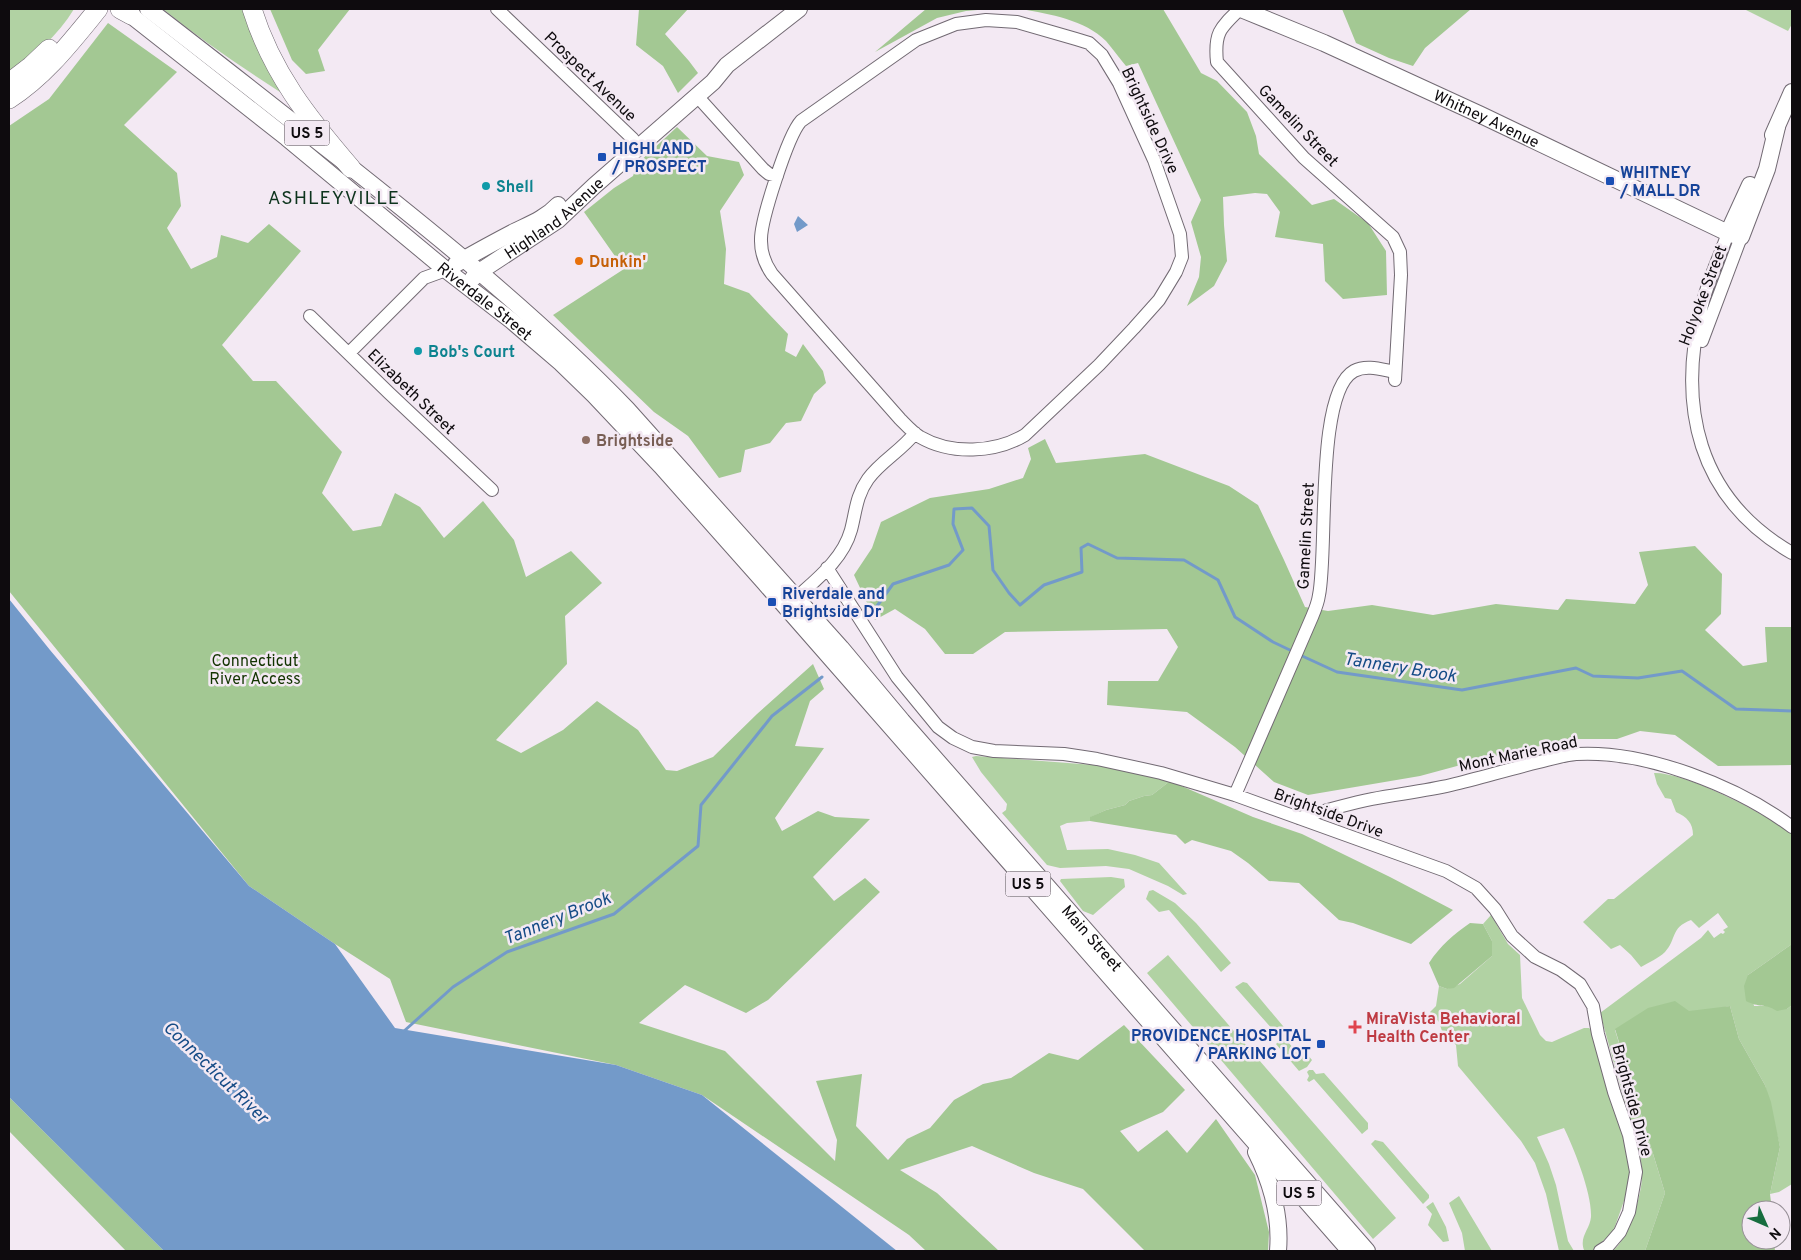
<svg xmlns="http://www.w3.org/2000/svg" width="1801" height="1260" viewBox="0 0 1801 1260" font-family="Overpass,sans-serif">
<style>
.green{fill:#b1d2a3}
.forest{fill:#a3c893}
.water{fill:#739ac9}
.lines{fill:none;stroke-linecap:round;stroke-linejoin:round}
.stream{stroke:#739ac9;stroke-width:3}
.minor-casing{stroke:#726a73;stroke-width:14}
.major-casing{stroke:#726a73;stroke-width:18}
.highway-casing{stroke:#726a73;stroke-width:20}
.minor{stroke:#fff;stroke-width:12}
.major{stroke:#fff;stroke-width:16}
.highway{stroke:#fff;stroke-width:19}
.transit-dot{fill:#1a4fb4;stroke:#f3e9f3;stroke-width:2}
.culture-dot{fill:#0f9aa8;stroke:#f3e9f3;stroke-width:2}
.food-dot{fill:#e8710a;stroke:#f3e9f3;stroke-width:2}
.education-dot{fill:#8d6e63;stroke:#f3e9f3;stroke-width:2}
.health-dot{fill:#e0444e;stroke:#f3e9f3;stroke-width:2}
.labels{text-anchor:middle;stroke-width:5;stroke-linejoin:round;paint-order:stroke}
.shield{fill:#f3e9f3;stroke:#534e53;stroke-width:1}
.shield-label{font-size:15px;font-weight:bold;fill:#0e0b0e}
.street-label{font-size:16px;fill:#0e0b0e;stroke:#f3e9f3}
.transit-label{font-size:16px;font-weight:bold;fill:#164399;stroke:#f3e9f3;text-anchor:start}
.culture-label{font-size:16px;font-weight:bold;fill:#0d838f;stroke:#f3e9f3;text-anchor:start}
.food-label{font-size:16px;font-weight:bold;fill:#c56008;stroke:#f3e9f3;text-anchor:start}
.education-label{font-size:16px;font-weight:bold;fill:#785e54;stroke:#f3e9f3;text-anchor:start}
.park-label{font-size:16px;fill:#123400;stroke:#f3e9f3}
.health-label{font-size:16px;font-weight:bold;fill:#be3a42;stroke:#f3e9f3;text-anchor:start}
.water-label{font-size:18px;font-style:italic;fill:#154b86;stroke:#f3e9f3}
.quarter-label{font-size:19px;letter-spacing:1px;fill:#0d341d;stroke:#f3e9f3}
</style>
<rect width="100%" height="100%" fill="#f3e9f3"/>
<!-- green -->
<path class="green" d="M9,9H74C58,36 33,56 9,76Z
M163,9H248L280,92C240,66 200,39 163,9Z
M1744,9H1792V24L1788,31Z
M976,756L1107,766L1170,781L1152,795L1144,796L1129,801L1125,805L1106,810L1091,817L1090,821L1067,823L1060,826L1067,850L1108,849L1135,855L1159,863L1187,894L1183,895L1168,886L1129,869L1106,866L1060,868L1047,865L1002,813L1006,810L1007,804L981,772L972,757Z
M1654,773C1686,772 1766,814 1792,834V944L1748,975L1754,1006H1769L1787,1009L1792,1005V1184L1779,1192L1770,1194L1780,1147L1765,1085L1739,1039L1730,1006L1615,1030L1665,1193L1645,1251H1612C1628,1241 1642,1195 1642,1176C1642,1171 1641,1165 1641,1160L1600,1013L1701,938L1708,930L1714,938L1721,933L1723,934L1725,932L1723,930L1728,927L1718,913L1699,928L1691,920C1670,928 1677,939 1665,952C1659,958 1648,963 1641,967L1631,955L1620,945L1611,949L1583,922L1608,899H1614L1693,835C1693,823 1687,817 1676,812L1671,799L1665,798L1657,784Z
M1111,877L1124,879L1125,887L1093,915L1083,911L1060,881L1061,879Z
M1153,890L1175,903L1196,923L1231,963L1221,972L1169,910L1159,912L1146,899L1149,891Z
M1491,915L1508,944L1520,955L1522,998L1540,1035L1546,1041L1552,1042L1584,1028H1589L1595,1034L1624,1139L1631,1181L1613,1232L1592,1251L1584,1250C1579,1237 1590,1229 1591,1217C1592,1193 1574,1149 1564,1128L1537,1137L1549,1164L1556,1185L1568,1241L1574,1251H1559L1546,1194L1535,1163L1521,1141L1458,1066L1456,1045L1442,1031L1439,1022L1430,1012L1436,1006L1439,986L1447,989L1460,984L1492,956V941L1483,924Z
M1168,955L1396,1218L1373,1239L1147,973Z
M1243,982L1247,983L1288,1032V1042L1294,1049L1301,1047L1312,1060L1307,1067L1299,1071L1276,1044L1281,1039L1235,987Z
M1309,1070H1313L1316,1074L1324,1073L1368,1123V1129L1362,1134L1314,1079L1309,1082L1307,1080L1309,1076L1307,1072Z
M1375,1140L1383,1142L1429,1195V1198L1423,1204L1371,1144Z
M1459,1196L1492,1251H1465L1462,1233L1449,1203Z
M1433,1202L1446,1227L1449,1241L1443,1242L1428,1225L1432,1214L1426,1207Z"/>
<!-- forest -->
<path class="forest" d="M270,9H350L318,50L325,71L306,74L292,60Z
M639,9H688L665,34L689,61L698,73L678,93L663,66L636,45Z
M926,9H989L966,11L937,18L875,52Z
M1021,9H1163L1201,73L1217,81L1247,112L1256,136L1259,154L1312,205L1334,199L1368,223L1386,251L1387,295L1343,299L1325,281L1323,244L1275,237L1280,212L1267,194L1255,193L1223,197L1224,225L1227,261L1214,286L1187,306L1199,277L1201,257L1191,222L1201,200L1138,63L1126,66C1119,58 1113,49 1106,41C1085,20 1050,14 1021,9Z
M1342,9H1471L1425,48L1413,66L1389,58L1356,43Z
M108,23L177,72L124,125L177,173L181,206L167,228L191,269L217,257L221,235L248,243L269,224L301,251L222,345L253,381H276L342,452L322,493L353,531L381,526L395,493L420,507L444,538L483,501L514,540L526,577L571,551L602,583L565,616L567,664L496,740L521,753L563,730L597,701L638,730L666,770L677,771L713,757L757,714L813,664L824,689L810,701L795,746L824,748L775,818L782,831L818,811L835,817L870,819L813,877L834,901L865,878L880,892L768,1000L746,1013L685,985L639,1023L725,1051L835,1161L837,1140L816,1081L862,1074L856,1126L888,1160L907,1139L930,1128L954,1100L983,1084L1011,1078L1049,1053L1078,1060L1124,1025L1185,1090L1163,1112L1120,1131L1138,1152L1167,1130L1187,1153L1216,1119L1255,1175L1269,1232L1268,1251H1145L1083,1189L1034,1173L972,1146L900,1170L937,1193L999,1251H926L909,1235L702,1095L616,1065L406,1022L390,979L335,944L249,886L9,591V126L49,99Z
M677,127L707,156L739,162L744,175L720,211L726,249L724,284L749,293L788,334L785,351L796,357L803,344L823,371L826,383L814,394L801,421L786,423L770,443L745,450L741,472L719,478L688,436L654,412L553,315L624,269L584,212L614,188L633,176L637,164Z
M1045,439L1056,463L1145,454L1229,486L1258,505L1284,560L1305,607L1328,611L1372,605L1433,615L1496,604L1558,610L1566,599L1635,604L1648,585L1639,552L1695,546L1722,574L1721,614L1705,630L1743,666L1767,662L1765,627H1792V765L1718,766L1675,735L1640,731L1617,739H1572L1494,756L1420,776L1308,795L1274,782L1235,747L1187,712L1107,705L1108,681H1158L1178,647L1167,629L1005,632L973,654H945L925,629L895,609L875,620L854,575L872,548L881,522L930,498L989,489L1023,478L1031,459L1028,448Z
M1170,781L1253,817L1302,834L1390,877L1453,910L1411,944L1353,923L1339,920L1299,883L1269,881L1248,863L1231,851L1192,840L1185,844L1176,835L1090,821V817L1106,810L1125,805L1129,801L1144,796L1152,795Z
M1470,923L1483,924L1492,941V956L1454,988L1447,989L1439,986L1429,963C1440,946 1454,934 1470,923Z
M1792,944V1005L1787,1009L1777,1011C1765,1003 1759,1008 1746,1001L1744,986L1748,975Z
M1675,1001L1689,1011L1730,1006L1739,1039L1765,1085L1771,1102L1780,1147L1770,1194L1772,1210H1751V1240H1774L1775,1251H1645L1665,1193L1615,1029L1648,1008Z
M9,1097L164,1251H126L9,1131Z"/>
<!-- water -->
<path class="water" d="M798,216L808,225L797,232L794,224Z
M9,599L50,650L249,886L335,944L395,1028L616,1065L702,1095L897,1251H164L9,1097Z"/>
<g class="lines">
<!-- stream -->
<path class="stream" d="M877,606L893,584L949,565L963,550L953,524L954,509L972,508L989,526L993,570L1009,593L1020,605L1044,585L1082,572L1081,548L1088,544L1117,558L1184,560L1218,580L1235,617L1273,642L1294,652
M1300,655L1337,672L1462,690L1576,668L1593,676L1638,678L1682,671L1736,709L1792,711
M403,1032L453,987L507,952L614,914L698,846L701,805L772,716L822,677"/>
<!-- minor casing -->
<g class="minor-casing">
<path id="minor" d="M497,9L632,138L639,147
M1240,9C1220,28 1214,33 1217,62L1304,158L1393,237L1400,252L1401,275L1395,380
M986,20L1017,22L1076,39L1089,43L1102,55L1119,83L1154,160L1180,234L1182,257L1176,272L1159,300L1134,328L1099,365L1025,435C995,453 951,455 920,437C912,432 906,425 900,419L772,274C765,264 761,254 761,241C760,222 788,135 801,121L916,40L956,24Z
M697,96L763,169L769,174L777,176
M1728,233C1720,256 1708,280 1702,305C1677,406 1697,498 1792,553
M310,316L389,393L492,490
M1702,341L1741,237
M349,353L424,278L446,270
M827,568L897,677L938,727L953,738L972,747L994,751L1064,754L1097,759L1161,773L1235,795L1446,871L1476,888L1495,909L1512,936L1535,957L1561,970L1580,984L1593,1006L1598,1034L1614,1092L1629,1135L1636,1172L1629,1212L1620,1232L1608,1246L1600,1251
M796,598C817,579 843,559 851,530C856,511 856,496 868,479C881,461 901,451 915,433
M1235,795L1312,617C1315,610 1318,603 1319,595C1328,553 1315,392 1354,371C1367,364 1383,370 1395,372
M1299,818C1323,811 1348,804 1372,799C1398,794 1425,791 1451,785C1480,778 1510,769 1539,762C1551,759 1564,755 1576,754C1646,750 1737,786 1792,827"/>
</g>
<!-- major casing -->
<g class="major-casing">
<g id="major">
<path id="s1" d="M123,9L287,138L446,270L512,321L561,363L594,395L661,466L764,582L1350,1251"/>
<path id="s2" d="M148,9C212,58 275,108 339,158C439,237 538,317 627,409L841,648L902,721L1367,1251"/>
<path id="s3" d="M1241,9L1324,43L1481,115L1728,233L1741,237L1767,169L1777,127"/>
<path d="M1773,135L1792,92"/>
<path d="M1728,233L1750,185"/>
<path d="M456,264C474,253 493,243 512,233C528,225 545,219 558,205"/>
<path id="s4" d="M473,278L479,272L558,220L594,186L713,82L727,65L799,9"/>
<path d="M1256,1152C1272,1184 1281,1216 1278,1251"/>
</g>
</g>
<!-- highway casing -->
<g class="highway-casing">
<path id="highway" d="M120,9L131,15
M252,9C272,73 308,118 351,168
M9,83L31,66L49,49
M9,99C45,76 71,42 98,9"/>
</g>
<!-- minor -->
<use href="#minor" class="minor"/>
<!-- major -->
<use href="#major" class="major"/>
<!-- highway -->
<use href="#highway" class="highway"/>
</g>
<!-- markers -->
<g class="transit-dot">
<rect x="597" y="152" width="10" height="10" rx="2.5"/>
<rect x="1605" y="176" width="10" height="10" rx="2.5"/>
<rect x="767" y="597" width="10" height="10" rx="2.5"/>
<rect x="1316" y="1039" width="10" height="10" rx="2.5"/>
</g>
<g class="culture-dot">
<circle cx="486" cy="186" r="5"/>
<circle cx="418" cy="351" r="5"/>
</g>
<circle class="food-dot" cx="579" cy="261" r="5"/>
<circle class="education-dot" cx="586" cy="440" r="5"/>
<path class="health-dot" d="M1352.5 1019.5h5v5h5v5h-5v5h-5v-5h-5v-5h5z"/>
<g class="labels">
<!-- shield labels -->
<g class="shield">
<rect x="284.5" y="120.5" width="45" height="25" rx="4"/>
<rect x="1005.5" y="871.5" width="45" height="25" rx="4"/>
<rect x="1276.5" y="1180.5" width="45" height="25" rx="4"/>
</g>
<g class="shield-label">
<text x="307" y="138">US 5</text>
<text x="1028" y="889">US 5</text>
<text x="1299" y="1198">US 5</text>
</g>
<!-- street labels -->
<g class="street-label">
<text transform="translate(591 76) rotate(44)" y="6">Prospect Avenue</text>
<text dy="6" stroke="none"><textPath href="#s3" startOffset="269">Whitney Avenue</textPath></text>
<text transform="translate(1151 120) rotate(65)" y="6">Brightside Drive</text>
<text transform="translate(1299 125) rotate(46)" y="6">Gamelin Street</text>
<text dy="6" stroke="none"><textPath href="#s4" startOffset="101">Highland Avenue</textPath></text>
<text transform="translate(1702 295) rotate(-69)" y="6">Holyoke Street</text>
<text dy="6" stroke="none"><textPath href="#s1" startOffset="465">Riverdale Street</textPath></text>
<text transform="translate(412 391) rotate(44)" y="6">Elizabeth Street</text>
<text transform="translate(1305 536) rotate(-87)" y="6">Gamelin Street</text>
<text transform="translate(1518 753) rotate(-12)" y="6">Mont Marie Road</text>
<text transform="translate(1329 812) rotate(20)" y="6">Brightside Drive</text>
<text dy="6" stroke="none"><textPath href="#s2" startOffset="1329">Main Street</textPath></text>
<text transform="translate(1633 1100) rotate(75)" y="6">Brightside Drive</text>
</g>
<!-- transit labels -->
<g class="transit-label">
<text x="612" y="154">HIGHLAND<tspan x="612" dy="18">/ PROSPECT</tspan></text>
<text x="1620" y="178">WHITNEY<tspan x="1620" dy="18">/ MALL DR</tspan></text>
<text x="782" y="599">Riverdale and<tspan x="782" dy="18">Brightside Dr</tspan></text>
<text x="1311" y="1041" text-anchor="end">PROVIDENCE HOSPITAL<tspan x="1311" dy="18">/ PARKING LOT</tspan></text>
</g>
<!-- culture labels -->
<g class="culture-label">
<text x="496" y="192">Shell</text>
<text x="428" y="357">Bob's Court</text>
</g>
<!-- food labels -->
<g class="food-label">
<text x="589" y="267">Dunkin'</text>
</g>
<!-- education labels -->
<g class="education-label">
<text x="596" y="446">Brightside</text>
</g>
<!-- park labels -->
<g class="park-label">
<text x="255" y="666">Connecticut<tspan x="255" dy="18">River Access</tspan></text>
</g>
<!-- health labels -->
<g class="health-label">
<text x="1366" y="1024">MiraVista Behavioral<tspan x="1366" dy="18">Health Center</tspan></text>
</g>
<!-- water labels -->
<g class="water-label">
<text transform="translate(1400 667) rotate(9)" y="6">Tannery Brook</text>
<text transform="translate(557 918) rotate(-22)" y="6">Tannery Brook</text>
<text transform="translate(216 1072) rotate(44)" y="6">Connecticut River</text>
</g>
<!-- quarter labels -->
<g class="quarter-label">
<text x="334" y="204">ASHLEYVILLE</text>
</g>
</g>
<!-- border -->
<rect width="1801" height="1260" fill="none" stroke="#0e0b0e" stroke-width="20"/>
<!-- north arrow -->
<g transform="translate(1766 1225) rotate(135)"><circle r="24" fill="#f3e9f3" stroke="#979097"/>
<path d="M0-4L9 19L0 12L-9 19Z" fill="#176d3f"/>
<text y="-8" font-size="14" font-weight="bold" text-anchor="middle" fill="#0e0b0e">N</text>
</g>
</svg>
